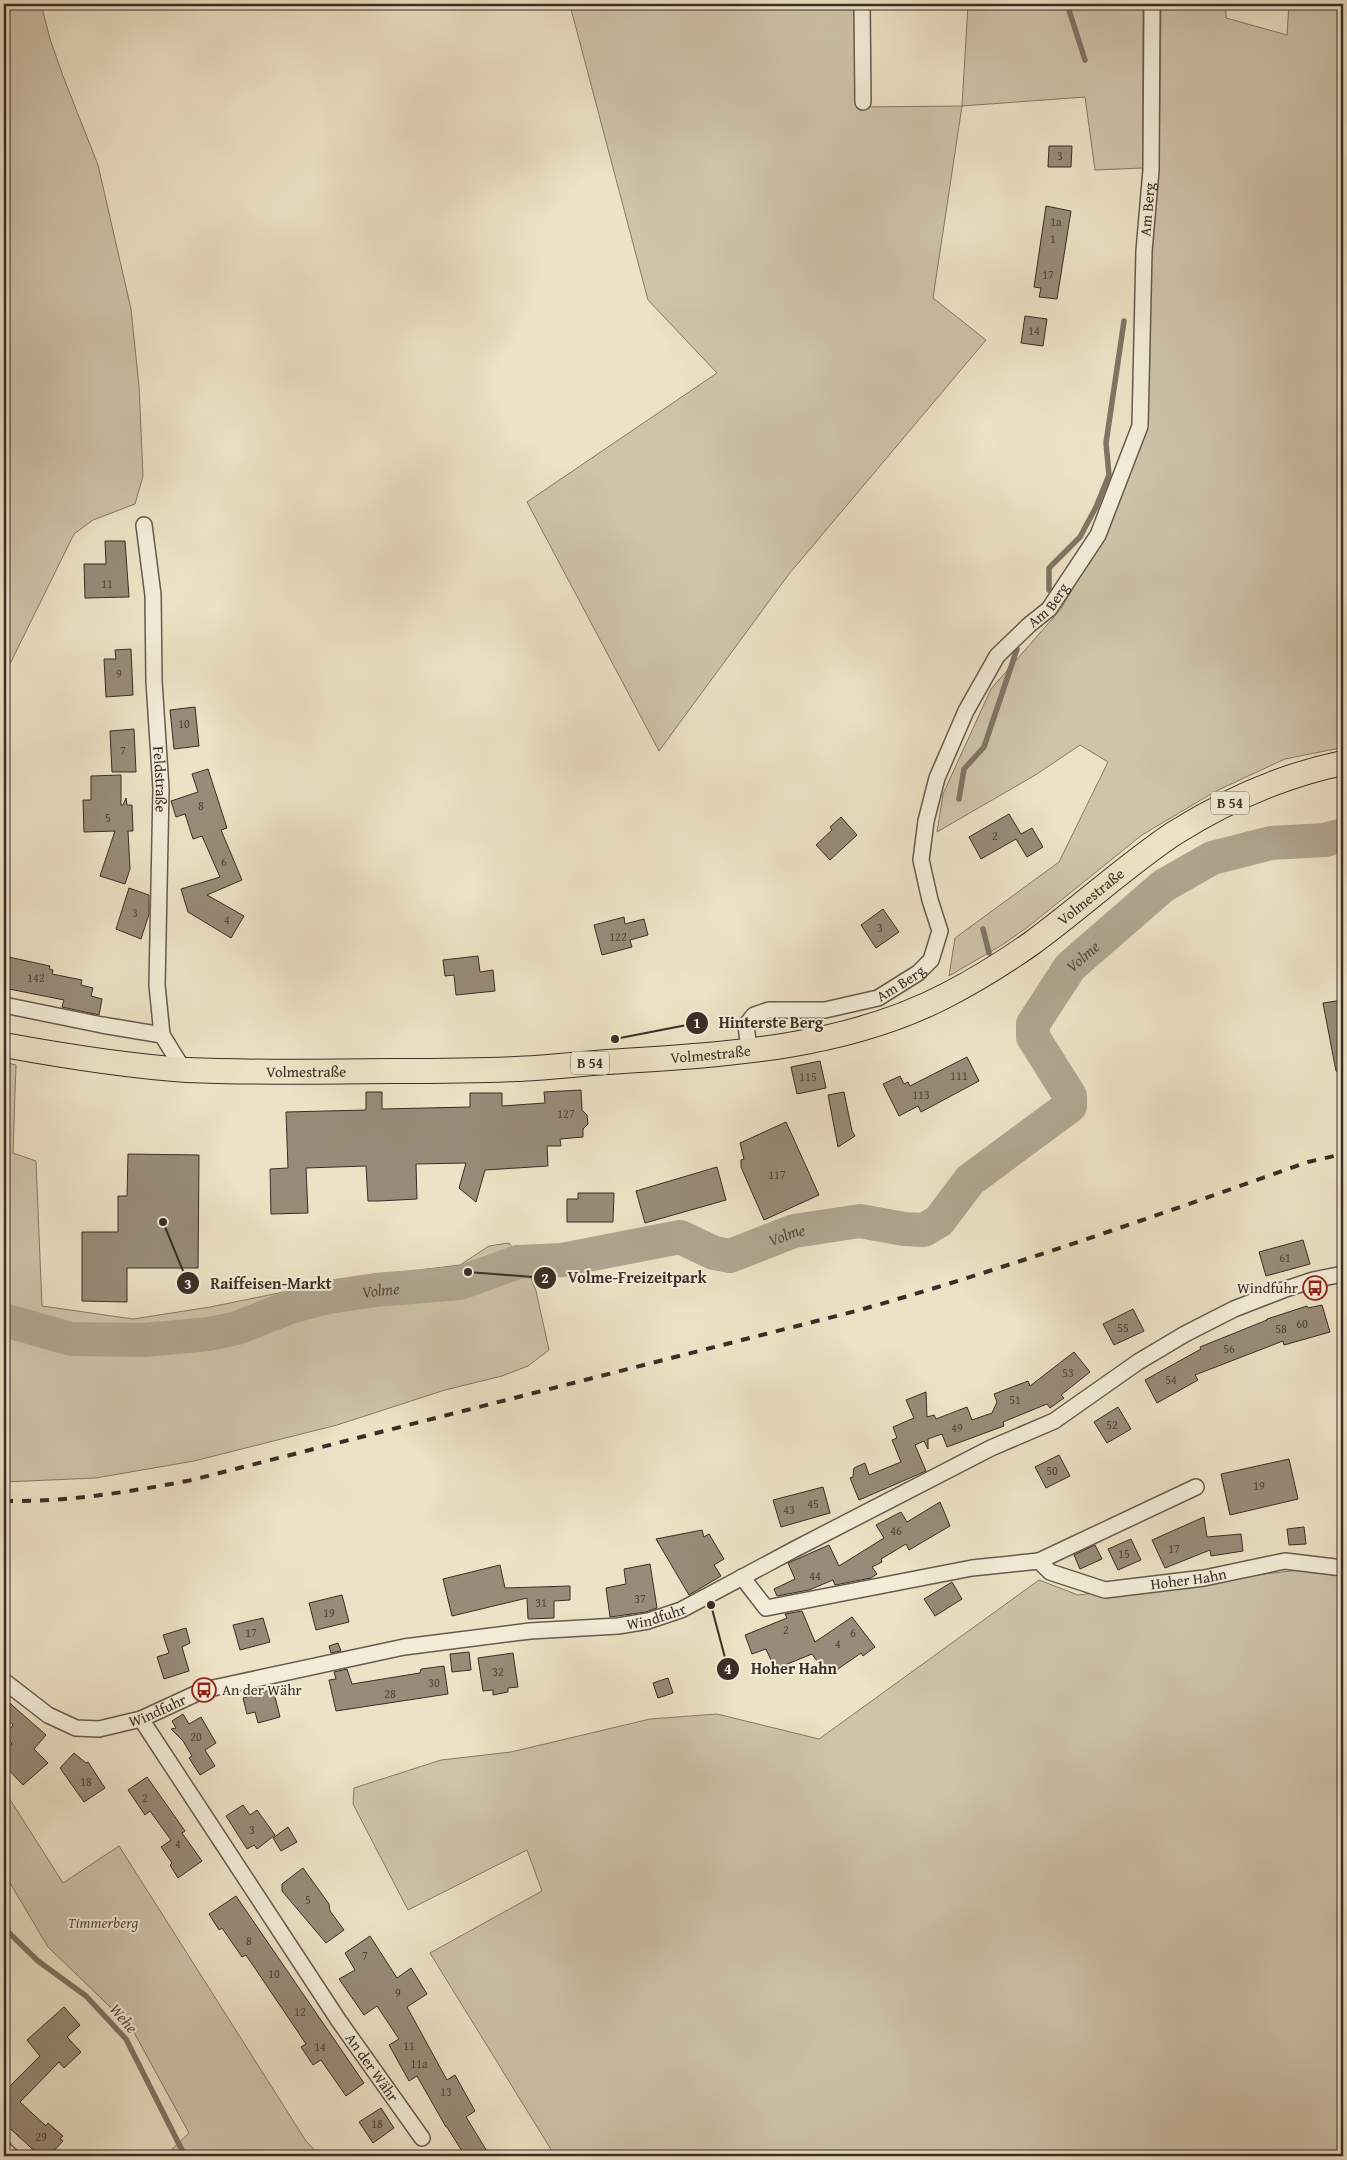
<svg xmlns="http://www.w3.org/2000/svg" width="1347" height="2160" viewBox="0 0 1347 2160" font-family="'Gentium Book Plus',serif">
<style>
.green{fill:#cfc3aa;stroke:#857868}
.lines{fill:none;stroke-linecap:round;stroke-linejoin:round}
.stream{stroke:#817465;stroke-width:5.5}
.river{stroke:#b0a48f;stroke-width:34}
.building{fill:#988b79;stroke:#3b2d26}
.minor-casing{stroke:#685a4e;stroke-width:18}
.primary-casing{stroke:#3b2d26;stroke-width:26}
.minor{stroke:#f3ecd9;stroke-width:15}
.primary{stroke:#ede2c5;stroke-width:24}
.rail{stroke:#3b2d26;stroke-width:4;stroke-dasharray:9 9;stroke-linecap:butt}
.labels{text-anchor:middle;stroke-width:4;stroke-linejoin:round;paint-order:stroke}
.number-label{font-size:12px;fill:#52443b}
.shield{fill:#f3ecd9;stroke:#72665c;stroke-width:1}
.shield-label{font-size:14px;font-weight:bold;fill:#3b2d26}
.street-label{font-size:15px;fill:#3b2d26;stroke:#f3ecd9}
.poi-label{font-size:15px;fill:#3b2d26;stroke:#f3ecd9;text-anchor:end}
.park-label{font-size:15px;font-style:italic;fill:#594b40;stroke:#f3ecd9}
.water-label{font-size:16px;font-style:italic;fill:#584b40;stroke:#f3ecd9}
.leader{fill:none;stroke:#3b2d26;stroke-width:2}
.callout-dot{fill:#3b2d26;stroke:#f3ecd9;stroke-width:2}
.mark-label{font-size:15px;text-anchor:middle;font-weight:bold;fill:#fff}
.callout-label{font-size:16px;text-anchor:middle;font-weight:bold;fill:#3b2d26;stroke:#f3ecd9;stroke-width:4;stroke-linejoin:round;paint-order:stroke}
</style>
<rect width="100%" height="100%" fill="#ede2c5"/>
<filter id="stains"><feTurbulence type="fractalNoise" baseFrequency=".004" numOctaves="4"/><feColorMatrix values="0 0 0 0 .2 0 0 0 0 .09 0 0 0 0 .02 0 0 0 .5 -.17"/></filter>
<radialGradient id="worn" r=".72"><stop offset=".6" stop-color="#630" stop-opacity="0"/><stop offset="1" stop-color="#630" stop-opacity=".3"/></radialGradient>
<!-- green -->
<path class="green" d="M4,4H41L50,39L63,76L98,165L131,309L139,386L143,476L135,504L93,520L74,534L4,676Z
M567,4H857L860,107L962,106L968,4H1143V168L1095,170L1085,97L962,106L933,298L986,340L789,574L659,751L527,502L717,373L648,300L571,9Z
M1161,4H1226V18L1287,35L1289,4H1343V744L1340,748L1285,759L1216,791L1142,835L1029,926L1002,945L949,976L955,938L1059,862L1108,762L1080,745L1037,774L937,832L943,794L991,689L1060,610L1103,538L1147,424L1152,248L1159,167Z
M4,1062L16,1065L13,1153L36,1161L42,1306L133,1319L210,1307L353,1278L460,1265L489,1246L509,1243L526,1265L536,1291L549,1350L528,1366L502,1376L445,1390L337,1425L194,1461L96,1478L4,1482Z
M1300,1570L1343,1575V2156H555L430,1953L542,1891L527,1850L408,1910L353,1804L354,1788L441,1760L511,1752L650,1719L717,1714L819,1739L1039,1580L1078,1595Z
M4,1790L63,1883L119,1846L306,2141L320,2156H165L189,2133L131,2027L48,1947L4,1873Z"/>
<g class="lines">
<!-- stream -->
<path class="stream" d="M1069,4V10L1085,60
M1049,590V568L1080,537L1096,507L1109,475L1106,443L1124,321
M959,799L964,769L984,747L1017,649
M983,929L989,953
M4,1928L38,1961L86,1996L126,2039L185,2156"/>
<!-- river -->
<path class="river" id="s1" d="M4,1320L71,1339L144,1340L209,1334L237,1328L293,1306L328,1297L376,1290L460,1283L518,1262L562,1260L680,1237L714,1253L730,1256L794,1231L860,1221L904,1229L924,1230L939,1221L970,1180L1070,1106V1096L1033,1037V1024L1070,967L1163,886L1212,858L1271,843L1325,840L1343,835"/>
</g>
<!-- building -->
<path class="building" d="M1049,146H1072L1071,167H1048Z
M1046,206L1071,211L1057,299L1039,297L1041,288L1034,287Z
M1025,316L1047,319L1043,346L1021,343Z
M105,541H125L129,597L85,598L84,564H106Z
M131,649L133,695L106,697L104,659H116L115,650Z
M195,707L199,746L174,749L170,710Z
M134,729L136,772H112L110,731Z
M208,769L227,828L221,830L242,880L207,895L244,916L231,938L188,912L181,889L220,877L202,836L193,839L185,814L176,817L171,801L198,792L192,774Z
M121,775V805H123L126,798L127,805H132L133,831H128L130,869L125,884L100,876L115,831L84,832L83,800H91V776Z
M1009,814L1021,834L1032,828L1043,847L1027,857L1016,839L981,859L969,837Z
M841,817L857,835L830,860L816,845L832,830L830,827Z
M129,888L149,895V914L141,939L116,929Z
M883,909L899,932L876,948L861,925Z
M624,917L625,924L644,919L648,935L630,940L632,947L602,955L594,925Z
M4,956L50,966L49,969L53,970L52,974L82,980L81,985L93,988L91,996L102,999L99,1015L62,1007L64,1000L4,988Z
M478,956L480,972L493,970L495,991L456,995L454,975L445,976L443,960Z
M1343,1000V1071H1336L1323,1003Z
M967,1057L979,1081L921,1112L918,1106L899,1116L883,1084L900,1076L904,1084L908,1082L910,1086Z
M820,1061L826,1088L797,1094L791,1067Z
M581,1090L582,1110L587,1115L588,1124L583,1129V1137L560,1139L561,1146H547L548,1166L485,1170L476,1202L459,1188L466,1163L416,1164L417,1199L379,1201H368L366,1166L306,1168L308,1213L271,1214L270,1169L288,1168L286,1112L366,1110V1092H382V1109L470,1107V1093H502V1106L545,1103L544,1092Z
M844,1092L852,1131L855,1136L838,1147L828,1095Z
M786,1122L819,1195L764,1220L741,1167V1160L744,1159L740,1143Z
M128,1154L199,1155L198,1268H127V1302L82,1301V1232H118V1196H127Z
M717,1167L726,1200L645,1223L636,1191Z
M578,1193H614L613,1222H567V1199H578Z
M1303,1240L1310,1264L1266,1276L1259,1252Z
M1322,1305L1330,1332L1284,1345L1283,1341L1195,1375L1198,1380L1157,1403L1145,1380L1201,1349L1200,1347L1267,1320V1319L1307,1306L1308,1308Z
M1133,1309L1144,1331L1114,1345L1103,1324Z
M1074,1352L1090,1372L1061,1395L1064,1398L1050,1408L1047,1404L1003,1422L1004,1426L947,1447L942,1434L928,1439V1449L924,1441L915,1445L926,1471L859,1500L850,1478L853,1477L854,1468L865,1463L869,1475L901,1462L892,1440L897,1438L893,1427L914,1418L906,1400L926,1392L927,1417L934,1415L936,1419L967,1407L972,1420L992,1413L997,1402L994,1394L1028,1381L1030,1386Z
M1118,1407L1131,1429L1107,1443L1094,1422Z
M1059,1455L1070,1476L1046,1488L1035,1467Z
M1289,1459L1298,1499L1230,1515L1221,1474Z
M823,1487L830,1513L781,1527L773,1500Z
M940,1502L950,1526L909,1550L906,1544L881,1559L882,1562L872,1567L877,1574L871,1578L835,1585L833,1580L809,1590L777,1596L774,1589L795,1579L788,1563L829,1545L839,1566L884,1538L876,1525L901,1512L907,1522Z
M1204,1517L1207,1537L1241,1534L1243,1551L1211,1556L1210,1550L1165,1568L1152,1540Z
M1304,1527L1306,1544L1289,1545L1287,1529Z
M702,1530L704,1537L709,1534L724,1559L714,1565L721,1576L689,1595L656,1539Z
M1131,1539L1141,1560L1118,1570L1108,1549Z
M1095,1545L1102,1559L1080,1569L1074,1555Z
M650,1564L657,1608L646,1612L610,1617L606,1588L626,1584L624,1569Z
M500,1565L505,1588L570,1586V1600L554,1601V1618L528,1619L527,1598L452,1616L443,1579Z
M952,1582L962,1599L935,1616L924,1599Z
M342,1595L349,1622L316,1630L309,1603Z
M802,1611L815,1642L852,1617L875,1647L863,1656L861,1653L828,1676L812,1654L775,1669L766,1649L752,1654L745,1635L787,1618L785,1614Z
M263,1618L270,1642L240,1650L233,1625Z
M186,1628L190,1643L182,1647L189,1671L164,1679L157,1657L169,1653L163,1635Z
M338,1643L341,1651L331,1653L329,1646Z
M469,1652L471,1670L452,1672L450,1654Z
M513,1653L518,1687L508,1688V1692L493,1695V1690L483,1691L478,1658Z
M444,1666L448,1694L336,1711L329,1680L336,1679L334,1672L347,1669L352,1684L420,1673L421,1669Z
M668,1678L673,1693L658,1698L653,1683Z
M273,1689L280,1717L258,1723L255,1712L247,1714L243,1698Z
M4,1698L46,1735L34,1749L48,1763L23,1785L4,1765V1751L12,1744L4,1736L13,1725L4,1717Z
M183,1714L189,1724L201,1717L216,1743L205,1750L215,1766L200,1775L189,1758L192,1756L183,1741L171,1729L176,1728L172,1721Z
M74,1753L86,1763L88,1762L105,1788L84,1802L60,1768Z
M147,1777L185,1831L182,1833L202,1861L178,1878L170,1865L172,1863L161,1847L171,1840L150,1811L145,1815L128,1790Z
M243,1805L250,1815L257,1810L275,1835L257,1849L254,1845L247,1849L226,1816Z
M288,1827L297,1842L281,1851L273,1838Z
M303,1868L329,1904L330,1911L344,1930L326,1943L282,1891V1884Z
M236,1896L364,2083L353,2091L346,2096L321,2060L313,2065L301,2047L306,2044L246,1955L242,1957L222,1928L219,1930L209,1914Z
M370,1936L397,1978L411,1968L427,1994L407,2007L447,2080L455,2075L475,2111L466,2117L490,2156H465L447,2127H446L417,2076L409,2081L389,2045L399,2039L377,2006L364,2015L339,1979L355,1970L345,1953Z
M64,2007L80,2025L67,2037L81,2052L64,2068L59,2062L20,2102L46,2126L48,2123L63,2136L60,2139L63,2141L49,2156H40L4,2123V2088L6,2090L40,2056L27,2040Z
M381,2108L394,2128L373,2143L359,2122Z"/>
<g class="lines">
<!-- minor casing -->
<g class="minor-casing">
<g id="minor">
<path d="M862,4L863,102"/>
<path id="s2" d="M144,525L153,595L154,681L161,789L157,985L162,1035"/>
<path d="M4,1005L102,1025L162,1035L183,1069"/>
<path id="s3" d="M749,1050L746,1025L754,1015L769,1010H825L878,998L918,973L931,960L940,931L930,900L921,860L926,821L937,778L966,711L997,656L1029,625L1049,609L1098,535L1140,426L1144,251L1151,170L1152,4"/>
<path d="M1039,1561L1196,1487"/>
<path id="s4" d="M742,1577L766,1608L972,1568L1039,1561L1050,1572L1105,1590L1204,1578L1285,1561L1343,1568"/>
<path id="s5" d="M4,1681L48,1715L76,1728L99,1729L141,1719L204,1690L404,1647L530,1631L618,1626L648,1621L681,1610L795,1549L991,1448L1054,1421L1138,1362L1185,1334L1234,1309L1283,1290L1313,1280L1343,1274"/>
<path id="s6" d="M141,1719L339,2021L422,2138"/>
<path d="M4,2149L11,2156"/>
</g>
</g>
<!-- primary casing -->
<g class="primary-casing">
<g id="primary">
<path id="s7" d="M4,1045C64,1056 126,1066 187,1070C256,1073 325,1072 394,1071C434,1071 475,1071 515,1069C546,1068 577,1064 607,1062C722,1055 844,1049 947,995C976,980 1005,962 1032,943C1080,908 1124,867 1173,834C1224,802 1284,775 1343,763"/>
</g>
</g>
<!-- minor -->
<use href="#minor" class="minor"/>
<!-- primary -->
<use href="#primary" class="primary"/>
<!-- rail -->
<path class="rail" d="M4,1501C68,1502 129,1492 192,1480L856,1311C1009,1268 1158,1215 1308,1162L1343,1154"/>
</g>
<!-- icons -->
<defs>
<g id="bus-ring" transform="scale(1.25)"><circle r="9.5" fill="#f3ecd9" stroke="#8f2418" stroke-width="1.5"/><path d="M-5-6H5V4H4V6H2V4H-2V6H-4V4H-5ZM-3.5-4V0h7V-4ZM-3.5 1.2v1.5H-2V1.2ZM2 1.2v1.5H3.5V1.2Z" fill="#8f2418"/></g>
</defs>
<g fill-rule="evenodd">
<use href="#bus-ring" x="1315" y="1288"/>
<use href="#bus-ring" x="204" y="1690"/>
</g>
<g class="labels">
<!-- number labels -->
<g class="number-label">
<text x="1060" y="160">3</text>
<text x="1056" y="226">1a</text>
<text x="1053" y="243">1</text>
<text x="1048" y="279">17</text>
<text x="1034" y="335">14</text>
<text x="107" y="588">11</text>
<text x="119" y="678">9</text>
<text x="184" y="728">10</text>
<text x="123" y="755">7</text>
<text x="201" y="810">8</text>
<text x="108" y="822">5</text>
<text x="995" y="840">2</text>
<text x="224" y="866">6</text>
<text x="135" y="917">3</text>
<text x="227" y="924">4</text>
<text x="880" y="932">3</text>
<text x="618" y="941">122</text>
<text x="36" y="982">142</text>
<text x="959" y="1080">111</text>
<text x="808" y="1081">115</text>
<text x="921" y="1099">113</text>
<text x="566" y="1118">127</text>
<text x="777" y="1179">117</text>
<text x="1285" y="1262">61</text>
<text x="1302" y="1328">60</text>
<text x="1123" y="1332">55</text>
<text x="1281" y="1333">58</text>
<text x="1229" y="1353">56</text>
<text x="1068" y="1377">53</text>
<text x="1171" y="1384">54</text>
<text x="1015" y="1404">51</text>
<text x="1112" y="1429">52</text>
<text x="957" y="1432">49</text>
<text x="1052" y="1475">50</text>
<text x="1259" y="1490">19</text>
<text x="813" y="1508">45</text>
<text x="789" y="1514">43</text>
<text x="896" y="1535">46</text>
<text x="1174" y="1553">17</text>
<text x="1124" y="1558">15</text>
<text x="815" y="1580">44</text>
<text x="640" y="1603">37</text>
<text x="541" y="1607">31</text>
<text x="329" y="1617">19</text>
<text x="786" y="1634">2</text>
<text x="251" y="1637">17</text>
<text x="853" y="1637">6</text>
<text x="838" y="1648">4</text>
<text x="498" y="1676">32</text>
<text x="434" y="1687">30</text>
<text x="390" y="1698">28</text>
<text x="196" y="1741">20</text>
<text x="86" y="1786">18</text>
<text x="145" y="1802">2</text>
<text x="252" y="1834">3</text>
<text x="178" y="1848">4</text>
<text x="308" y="1904">5</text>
<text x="249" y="1945">8</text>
<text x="365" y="1960">7</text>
<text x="274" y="1978">10</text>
<text x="398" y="1997">9</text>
<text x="300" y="2016">12</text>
<text x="409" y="2050">11</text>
<text x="320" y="2051">14</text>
<text x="419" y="2068">11a</text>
<text x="446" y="2096">13</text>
<text x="377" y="2128">18</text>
<text x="41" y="2141">29</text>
</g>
<!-- shield labels -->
<g class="shield">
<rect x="1211" y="791.5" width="38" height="23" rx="4"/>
<rect x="571" y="1051.5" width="38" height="23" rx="4"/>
</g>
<g class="shield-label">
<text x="1230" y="808">B 54</text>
<text x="590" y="1068">B 54</text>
</g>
<!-- street labels -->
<g class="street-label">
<text dy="5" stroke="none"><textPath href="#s3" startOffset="1046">Am Berg</textPath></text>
<text dy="5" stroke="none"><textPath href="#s3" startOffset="626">Am Berg</textPath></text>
<text dy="5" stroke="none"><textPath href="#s2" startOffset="255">Feldstraße</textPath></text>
<text dy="5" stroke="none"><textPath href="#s7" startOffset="1129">Volmestraße</textPath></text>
<text dy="5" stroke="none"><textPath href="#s3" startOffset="191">Am Berg</textPath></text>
<text dy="5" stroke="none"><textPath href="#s7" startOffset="709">Volmestraße</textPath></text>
<text dy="5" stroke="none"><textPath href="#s7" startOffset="304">Volmestraße</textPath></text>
<text dy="5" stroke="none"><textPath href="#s4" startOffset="474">Hoher Hahn</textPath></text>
<text dy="5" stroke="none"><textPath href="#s5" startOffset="681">Windfuhr</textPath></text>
<text dy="5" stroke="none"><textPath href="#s5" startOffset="171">Windfuhr</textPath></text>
<text dy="5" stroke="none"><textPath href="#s6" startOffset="418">An der Währ</textPath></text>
</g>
<!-- poi labels -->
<g class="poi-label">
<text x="1298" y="1293">Windfuhr</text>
<text x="222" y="1695" text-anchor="start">An der Währ</text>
</g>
<!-- park labels -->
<g class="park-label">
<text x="103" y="1928">Timmerberg</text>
</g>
<!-- water labels -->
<g class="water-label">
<text dy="6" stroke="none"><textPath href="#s1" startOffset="1316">Volme</textPath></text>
<text dy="6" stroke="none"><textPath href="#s1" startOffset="806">Volme</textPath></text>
<text dy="6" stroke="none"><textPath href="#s1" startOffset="386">Volme</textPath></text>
<text transform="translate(124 2018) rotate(49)" y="6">Wehe</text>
</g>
</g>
<!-- callouts -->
<path class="leader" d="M615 1039L697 1023M468 1272L545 1278M163 1222L188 1283M711 1605L728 1669"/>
<g class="callout-dot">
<circle cx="615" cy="1039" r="5"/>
<circle cx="468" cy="1272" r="5"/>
<circle cx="163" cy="1222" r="5"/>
<circle cx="711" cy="1605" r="5"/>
<circle cx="697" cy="1023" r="12"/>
<circle cx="545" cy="1278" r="12"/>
<circle cx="188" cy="1283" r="12"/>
<circle cx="728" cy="1669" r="12"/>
</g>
<g class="mark-label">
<text x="697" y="1028">1</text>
<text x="545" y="1283">2</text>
<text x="188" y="1289">3</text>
<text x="728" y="1674">4</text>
</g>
<g class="callout-label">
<text x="771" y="1028">Hinterste Berg</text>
<text x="637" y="1283">Volme-Freizeitpark</text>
<text x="271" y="1289">Raiffeisen-Markt</text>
<text x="794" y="1674">Hoher Hahn</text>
</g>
<!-- margin -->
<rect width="1347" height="2160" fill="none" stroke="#ede2c5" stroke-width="20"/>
<rect x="5" y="5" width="1337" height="2150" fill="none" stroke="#3b2d26" stroke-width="2.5"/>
<rect x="10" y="10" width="1327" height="2140" fill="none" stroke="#3b2d26"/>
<rect width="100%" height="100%" filter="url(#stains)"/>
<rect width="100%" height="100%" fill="url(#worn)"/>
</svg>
